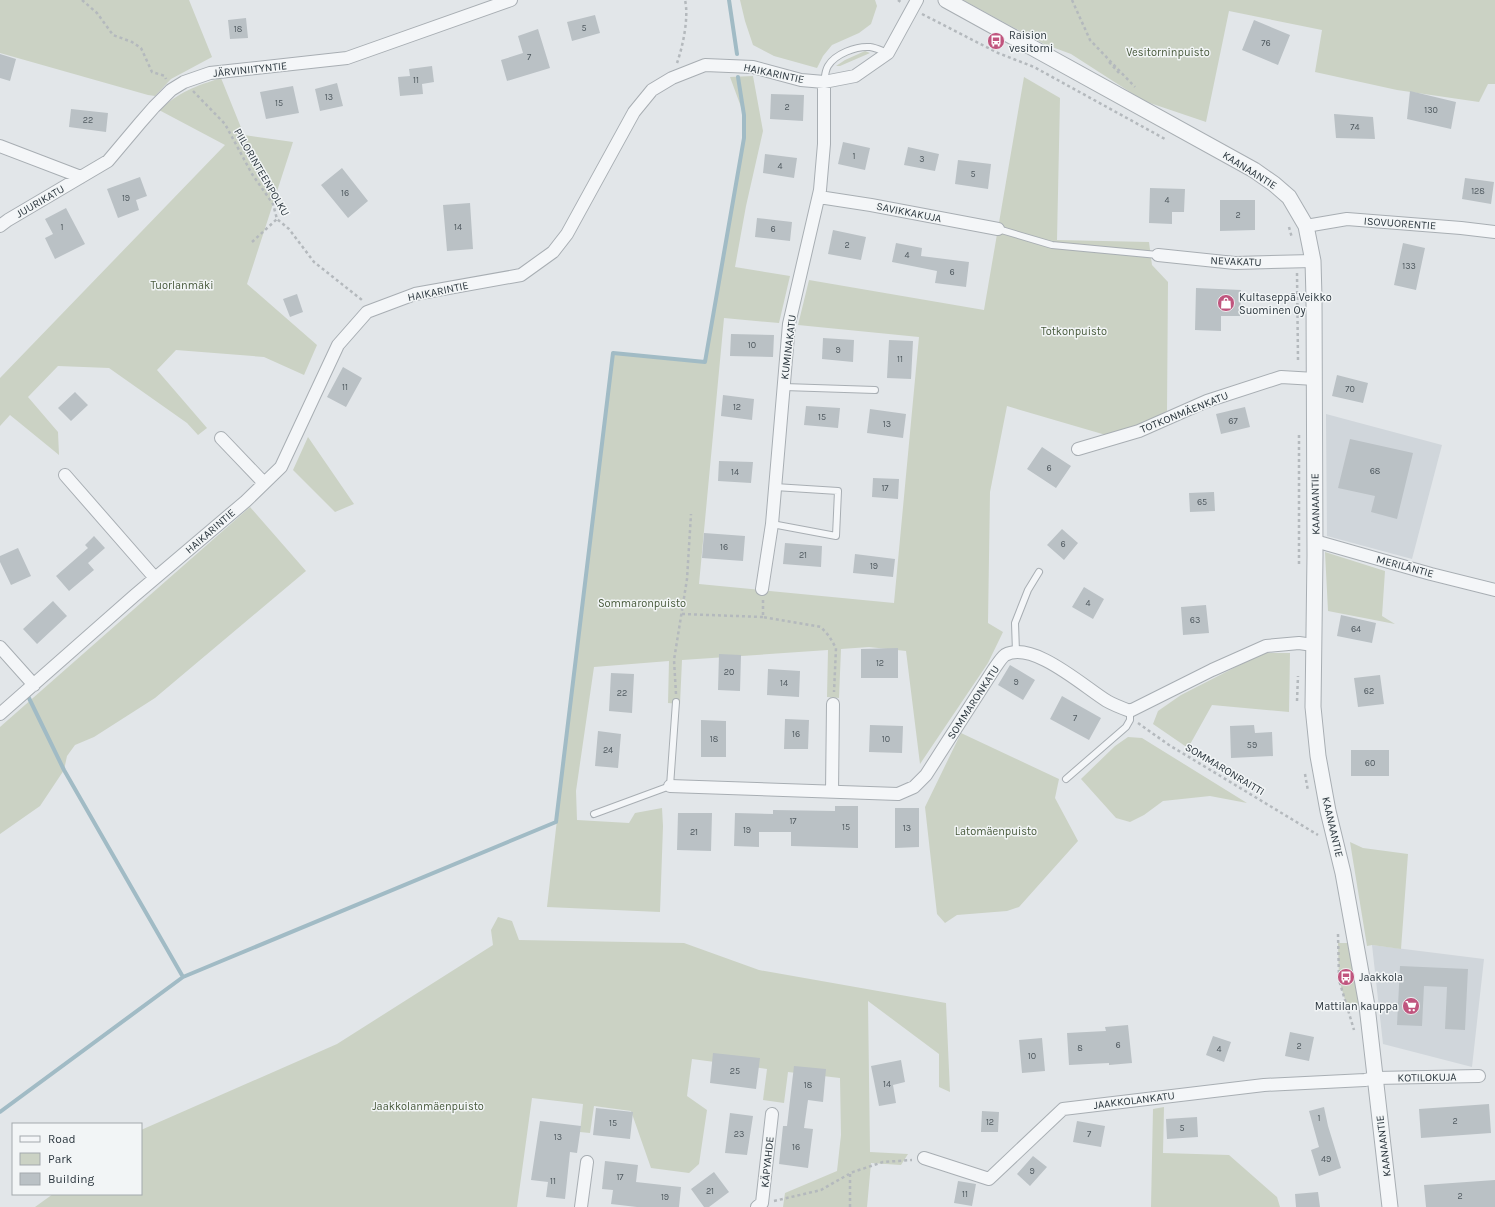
<svg xmlns="http://www.w3.org/2000/svg" width="1495" height="1207" viewBox="0 0 1495 1207" font-family="Karla,sans-serif">
<style>
.built{fill:#d0d6db}
.green{fill:#cbd2c4}
.lines{fill:none;stroke-linecap:round;stroke-linejoin:round}
.stream{stroke:#a1bbc5;stroke-width:4}
.building{fill:#bac1c5}
.service-casing{stroke:#a8aeb3;stroke-width:8}
.minor-casing{stroke:#a8aeb3;stroke-width:14}
.tertiary-casing{stroke:#a8aeb3;stroke-width:17}
.path{stroke:#b4b9bd;stroke-width:2.5;stroke-dasharray:3 3;stroke-linecap:butt}
.service{stroke:#f4f6f8;stroke-width:6}
.minor{stroke:#f4f6f8;stroke-width:12}
.tertiary{stroke:#f4f6f8;stroke-width:15}
.labels{text-anchor:middle;stroke-width:3;stroke-linejoin:round;paint-order:stroke}
.number-label{font-size:9px;fill:#505a60}
.poi-label{font-size:11px;fill:#2c373f;stroke:#f2f5f6;text-anchor:start}
.park-label{font-size:11px;fill:#47593b;stroke:#f2f5f6}
.street-label{font-size:11px;fill:#2c373f;stroke:#f2f5f6}
</style>
<rect width="100%" height="100%" fill="#e2e6e9"/>
<!-- built -->
<path class="built" d="M1326,414L1442,445L1412,559L1327,536Z
M1372,945L1484,959L1472,1067L1383,1044Z"/>
<!-- green -->
<path class="green" d="M0,0H189L212,57L171,79L155,96L148,95L0,53Z
M740,0H875L877,6L871,24L859,33L832,45L823,56L817,68L774,56L753,45L745,21Z
M963,0H1495V84H1488L1479,102L1397,90L1315,72L1322,30L1229,11L1206,122L1144,101L1071,54L1044,44Z
M865,51L870,53L840,66H836L845,60Z
M753,76L763,131L746,206L735,267L790,276L779,323L724,318L699,584L894,603L919,337L798,325L809,280L984,310L1024,77L1060,98L1057,240L1149,242L1152,265L1168,282L1167,411L1141,428L1116,438L1007,406L990,492L988,623L1003,632L988,663L920,764L906,651L869,647L841,649L839,698L827,697L828,650L682,660L680,704L668,703L669,661L594,667L576,791L577,820L629,823L635,813L662,808L663,826L660,912L547,907L576,654L613,353L705,362L744,138V115L730,77Z
M221,78L244,135L293,142L247,284L317,345L304,375L264,357L176,350L157,370L207,428L198,435L187,423L109,368L58,366L28,397L58,432L59,455L10,415L0,426V378L225,145L159,110C180,92 195,86 221,78Z
M308,437L354,504L335,512L293,470Z
M250,507L306,571L155,698L94,737L75,745L67,756L64,770L40,806L0,834V727Z
M1325,552L1385,571L1382,616L1395,624L1328,611Z
M1263,653H1290L1289,712L1212,705L1188,748L1153,724L1158,711L1181,695Z
M961,733L1059,779L1055,798L1078,841L1019,907L1007,911L957,915L945,923L937,914L925,807Z
M1128,737L1142,738L1247,803L1210,796L1163,801L1144,815L1130,822L1116,818L1081,779L1115,746Z
M1350,842L1363,848L1408,854L1401,949L1372,945L1367,946Z
M498,917L512,921L519,940L684,943L759,970L946,1003L950,1092L939,1087V1054L868,1001L870,1152L908,1154L901,1165L871,1163L867,1207H783L785,1193L837,1171L841,1135L840,1078L788,1072L784,1103L763,1100L767,1069L692,1059L687,1096L707,1110L699,1164L689,1173L651,1168L631,1111L594,1106L590,1133L580,1132L583,1104L532,1098L517,1207H35L53,1194H141V1130L337,1044L493,945L491,930Z
M1338,943H1356L1367,1006L1346,1003L1339,980Z
M1164,1107L1163,1153L1229,1155L1277,1197L1280,1207H1151L1153,1109Z"/>
<g class="lines">
<!-- stream -->
<path class="stream" d="M729,0L737,54
M26,692L64,770L183,977
M0,1112L183,977L556,822L613,353L705,362L744,138V115L738,77"/>
</g>
<!-- building -->
<path class="building" d="M595,15L600,33L572,41L567,22Z
M246,18L248,38L230,39L228,20Z
M1254,20L1290,35L1278,65L1242,50Z
M538,29L550,68L507,81L501,60L523,53L518,36Z
M0,54L16,59L10,81L0,78Z
M432,66L434,82L422,84L423,94L400,96L398,77L410,76L409,69Z
M337,83L343,106L320,111L315,89Z
M293,86L299,113L266,119L260,92Z
M1410,91L1456,102L1451,129L1407,119Z
M771,94L804,95L803,121L770,119Z
M71,109L108,113L106,132L69,127Z
M1334,114L1373,117L1375,139L1336,138Z
M843,142L870,148L865,170L838,164Z
M908,147L939,154L935,171L904,165Z
M765,154L797,158L794,178L763,173Z
M958,160L991,164L988,189L955,184Z
M342,168L368,201L348,218L321,185Z
M140,177L147,196L136,200L139,210L118,218L107,189Z
M1465,178L1494,182L1491,204L1462,199Z
M1150,188L1185,189L1184,212H1172V224L1149,223Z
M1220,200H1255V230L1220,231Z
M470,203L473,249L447,251L443,205Z
M66,208L85,244L55,259L45,238L53,234L45,219Z
M757,218L792,222L790,241L755,237Z
M833,230L866,237L861,260L828,254Z
M896,243L922,248L921,256L969,262L966,287L935,283L937,271L892,262Z
M1403,243L1425,248L1416,290L1394,285Z
M1196,288L1241,290L1240,316H1221V331L1195,330Z
M297,294L303,312L290,317L283,299Z
M731,334L774,335L773,357L730,356Z
M823,338L854,340L853,362L822,359Z
M889,340L913,341L911,379L887,378Z
M343,367L362,378L346,407L327,397Z
M1337,375L1368,383L1363,403L1332,396Z
M75,392L88,405L71,421L58,408Z
M723,395L754,399L752,420L721,416Z
M806,406L840,408L838,428L804,425Z
M1245,407L1250,427L1221,434L1216,414Z
M870,409L906,414L903,438L867,433Z
M1350,439L1413,453L1397,519L1371,512L1375,496L1338,488Z
M1042,447L1071,466L1056,488L1027,469Z
M719,461L753,462L751,483L718,481Z
M873,478L899,479L898,499L872,497Z
M1214,492L1215,511L1190,512L1189,493Z
M1062,529L1078,543L1064,560L1047,545Z
M704,533L745,536L743,561L702,558Z
M94,536L105,548L88,563L94,570L69,591L56,576L88,548L85,545Z
M785,543L822,546L821,567L783,564Z
M18,548L31,576L11,585L0,562V556Z
M855,554L895,559L893,577L853,573Z
M1084,587L1104,599L1093,619L1072,607Z
M53,601L67,616L37,644L23,629Z
M1206,605L1209,633L1183,635L1181,607Z
M1341,615L1376,623L1372,643L1337,636Z
M898,648V678H861V649Z
M719,654L741,655L740,691L718,690Z
M1010,665L1035,680L1023,700L998,685Z
M768,669L800,671L799,697L767,695Z
M611,673L634,674L632,713L609,711Z
M1380,675L1384,704L1358,707L1354,678Z
M1062,696L1101,718L1089,740L1050,719Z
M785,719L809,720L808,749H784Z
M701,720L726,721V757H701Z
M870,725L903,726L902,753L869,752Z
M1254,725L1255,733L1272,732L1273,756L1231,758L1230,726Z
M598,731L621,734L618,768L595,766Z
M1351,750H1389V776H1351Z
M835,806H858V848L791,846V832H759V847L734,846L735,813L773,814V810L835,811Z
M895,808H919V847L895,848Z
M678,813H712L711,851L677,850Z
M1400,966L1468,969L1465,1030L1445,1029L1447,987L1424,986L1422,1026L1397,1025Z
M1128,1025L1132,1063L1109,1065V1063L1069,1065L1067,1033L1106,1031L1105,1027Z
M1290,1032L1314,1037L1309,1061L1285,1056Z
M1213,1036L1231,1042L1224,1062L1206,1055Z
M1042,1038L1045,1071L1022,1073L1019,1040Z
M713,1053L760,1058L756,1089L710,1083Z
M901,1060L905,1082L893,1085L896,1103L879,1106L871,1066Z
M794,1066L826,1069L823,1102L808,1100L804,1128L813,1129L808,1168L779,1164L783,1126H787Z
M1489,1104L1491,1133L1421,1138L1419,1109Z
M1324,1107L1328,1126L1341,1168L1319,1176L1311,1150L1319,1147L1309,1111Z
M596,1108L633,1112L630,1139L593,1135Z
M982,1111L999,1112L998,1132H981Z
M730,1113L753,1116L747,1155L725,1153Z
M1197,1117L1198,1137L1167,1139L1166,1119Z
M540,1121L581,1126L577,1153L570,1152L565,1199L546,1197L548,1182L531,1180Z
M1077,1121L1105,1126L1101,1147L1073,1142Z
M1033,1156L1047,1167L1030,1186L1017,1174Z
M605,1161L638,1165L636,1182L681,1187L679,1207H637L611,1204L613,1190L602,1189Z
M714,1172L729,1192L709,1207H704L691,1189Z
M1495,1180V1207H1426L1424,1185Z
M958,1181L976,1184L972,1206L954,1203Z
M1318,1192L1320,1207H1296L1295,1194Z"/>
<g class="lines">
<!-- service casing -->
<g class="service-casing">
<path id="service" d="M824,82C825,77 825,71 828,66C835,54 856,46 870,47C877,48 882,51 888,53
M998,229L1052,245L1158,255
M784,387L875,390
M772,524L836,536L838,491L775,487
M1016,652L1015,623L1028,590L1039,572
M1066,779L1126,727L1130,720V711
M594,814L670,786L676,702"/>
</g>
<!-- minor casing -->
<g class="minor-casing">
<path id="minor" d="M0,146L81,177
M819,197L871,205L998,229
M0,226L8,220L108,161L140,123L154,107L171,90L184,82L210,73L347,58L511,0
M1306,226L1347,219L1461,228L1495,232
M1158,255L1235,263L1313,261
M221,438L264,483
M1078,449L1139,431L1207,401L1281,377L1315,379
M65,475L155,578
M1315,541L1431,574L1495,590
M762,589L772,524L789,324L820,190L824,144V82
M0,647L34,685
M0,714L134,596L246,501L281,467L338,345L367,312L415,294L521,275L553,252L567,234L634,112L652,90L672,78L705,65L753,67L801,80L824,82L855,76L888,53L917,0
M670,786L898,794L914,787L926,775L994,669C997,665 1001,658 1005,655C1033,640 1084,687 1107,701C1114,705 1122,708 1130,711L1212,670L1266,646L1299,643L1313,645
M832,792L833,704
M924,1158L989,1179L1063,1109L1264,1085L1365,1080L1375,1078L1479,1076
M581,1207L587,1162
M757,1207L762,1203L772,1114"/>
</g>
<!-- tertiary casing -->
<g class="tertiary-casing">
<path id="tertiary" d="M946,0L1254,170L1274,184L1289,197L1306,226L1313,261L1314,298L1315,555L1313,707L1318,756L1328,811L1343,873L1367,1006L1390,1207"/>
</g>
<!-- path -->
<path class="path" d="M82,0L97,13L113,35L132,42L141,48L152,72L165,76L166,79
M898,0L902,3
M1072,0L1090,40L1135,87
M922,14L998,53L1034,67L1165,139
M1109,62L1119,73
M677,63C683,46 689,17 685,0
M193,91L225,124L252,174L273,204L277,219L289,229L314,262L362,300
M1289,227L1292,238
M252,242L277,219
M1297,273L1298,360
M1299,435V566
M763,600V617L821,627L829,636L836,648L834,692
M682,614L763,617
M676,694L674,660L687,579L691,514
M1297,701L1298,676
M1138,723L1169,745L1318,835
M1305,774L1308,791
M1338,934L1339,980L1354,1030
M774,1201L821,1190L849,1174
M850,1207V1173L883,1162L912,1160"/>
<!-- service -->
<use href="#service" class="service"/>
<!-- minor -->
<use href="#minor" class="minor"/>
<!-- tertiary -->
<use href="#tertiary" class="tertiary"/>
</g>
<!-- icons -->
<defs>
<g id="bus-disc" transform="scale(0.9)"><circle r="9.5" fill="#c0557e" stroke="#f2f5f6"/><path d="M-5-6H5V4H4V6H2V4H-2V6H-4V4H-5ZM-3.5-4V0h7V-4ZM-3.5 1.2v1.5H-2V1.2ZM2 1.2v1.5H3.5V1.2Z" fill="#fff"/></g>
<g id="shop-disc" transform="scale(0.9)"><circle r="9.5" fill="#c0557e" stroke="#f2f5f6"/><path d="M-5-2.5h2.3a2.7 3.5 0 0 1 5.4 0H5L5.5 6h-11ZM-1.5-2.5h3a1.5 2.3 0 0 0-3 0Z" fill="#fff"/></g>
<g id="supermarket-disc" transform="scale(0.9)"><circle r="9.5" fill="#c0557e" stroke="#f2f5f6"/><path d="M-6-5.5h2.5l.6 2H6L4.5 2H-2.5L-4.4-4H-6ZM-1.5 3.2a1.3 1.3 0 1 0 .1 0ZM3 3.2a1.3 1.3 0 1 0 .1 0Z" fill="#fff"/></g>
</defs>
<g fill-rule="evenodd">
<use href="#bus-disc" x="996" y="41"/>
<use href="#shop-disc" x="1226" y="303"/>
<use href="#bus-disc" x="1346" y="977"/>
<use href="#supermarket-disc" x="1411" y="1006"/>
</g>
<g class="labels">
<!-- number labels -->
<g class="number-label">
<text x="584" y="31">5</text>
<text x="238" y="32">18</text>
<text x="1266" y="46">76</text>
<text x="529" y="60">7</text>
<text x="416" y="83">11</text>
<text x="329" y="100">13</text>
<text x="279" y="106">15</text>
<text x="787" y="110">2</text>
<text x="1431" y="113">130</text>
<text x="88" y="123">22</text>
<text x="1355" y="130">74</text>
<text x="854" y="159">1</text>
<text x="922" y="162">3</text>
<text x="780" y="169">4</text>
<text x="973" y="177">5</text>
<text x="1478" y="194">128</text>
<text x="345" y="196">16</text>
<text x="126" y="201">19</text>
<text x="1167" y="203">4</text>
<text x="1238" y="218">2</text>
<text x="62" y="230">1</text>
<text x="458" y="230">14</text>
<text x="773" y="232">6</text>
<text x="847" y="248">2</text>
<text x="907" y="258">4</text>
<text x="1409" y="269">133</text>
<text x="952" y="275">6</text>
<text x="752" y="348">10</text>
<text x="838" y="353">9</text>
<text x="900" y="362">11</text>
<text x="345" y="390">11</text>
<text x="1350" y="392">70</text>
<text x="737" y="410">12</text>
<text x="822" y="420">15</text>
<text x="1233" y="424">67</text>
<text x="887" y="427">13</text>
<text x="1049" y="471">6</text>
<text x="1375" y="474">68</text>
<text x="735" y="475">14</text>
<text x="885" y="491">17</text>
<text x="1202" y="505">65</text>
<text x="1063" y="547">6</text>
<text x="724" y="550">16</text>
<text x="803" y="558">21</text>
<text x="874" y="569">19</text>
<text x="1088" y="606">4</text>
<text x="1195" y="623">63</text>
<text x="1356" y="632">64</text>
<text x="880" y="666">12</text>
<text x="729" y="675">20</text>
<text x="1016" y="685">9</text>
<text x="784" y="686">14</text>
<text x="1369" y="694">62</text>
<text x="622" y="696">22</text>
<text x="1075" y="721">7</text>
<text x="796" y="737">16</text>
<text x="714" y="742">18</text>
<text x="886" y="742">10</text>
<text x="1252" y="748">59</text>
<text x="608" y="753">24</text>
<text x="1370" y="766">60</text>
<text x="793" y="824">17</text>
<text x="846" y="830">15</text>
<text x="907" y="831">13</text>
<text x="747" y="833">19</text>
<text x="694" y="835">21</text>
<text x="1118" y="1048">6</text>
<text x="1299" y="1049">2</text>
<text x="1080" y="1051">8</text>
<text x="1219" y="1052">4</text>
<text x="1032" y="1059">10</text>
<text x="735" y="1074">25</text>
<text x="887" y="1087">14</text>
<text x="808" y="1088">18</text>
<text x="1319" y="1121">1</text>
<text x="1455" y="1124">2</text>
<text x="990" y="1125">12</text>
<text x="613" y="1126">15</text>
<text x="1182" y="1131">5</text>
<text x="739" y="1137">23</text>
<text x="1089" y="1137">7</text>
<text x="558" y="1140">13</text>
<text x="796" y="1150">16</text>
<text x="1326" y="1162">49</text>
<text x="1032" y="1174">9</text>
<text x="620" y="1180">17</text>
<text x="553" y="1184">11</text>
<text x="710" y="1194">21</text>
<text x="965" y="1197">11</text>
<text x="1460" y="1199">2</text>
<text x="665" y="1200">19</text>
</g>
<!-- poi labels -->
<g class="poi-label">
<text x="1009" y="39">Raision<tspan x="1009" dy="13">vesitorni</tspan></text>
<text x="1239" y="301">Kultaseppä Veikko<tspan x="1239" dy="13">Suominen Oy</tspan></text>
<text x="1359" y="981">Jaakkola</text>
<text x="1398" y="1010" text-anchor="end">Mattilan kauppa</text>
</g>
<!-- park labels -->
<g class="park-label">
<text x="1168" y="56">Vesitorninpuisto</text>
<text x="182" y="289">Tuorlanmäki</text>
<text x="1074" y="335">Totkonpuisto</text>
<text x="642" y="607">Sommaronpuisto</text>
<text x="996" y="835">Latomäenpuisto</text>
<text x="428" y="1110">Jaakkolanmäenpuisto</text>
</g>
<!-- street labels -->
<g class="street-label">
<text transform="translate(250 69) rotate(-6)" y="4">JÄRVINIITYNTIE</text>
<text transform="translate(774 73) rotate(12)" y="4">HAIKARINTIE</text>
<text transform="translate(1250 170) rotate(32)" y="4">KAANAANTIE</text>
<text transform="translate(262 172) rotate(60)" y="4">PIILORINTEENPOLKU</text>
<text transform="translate(40 201) rotate(-30)" y="4">JUURIKATU</text>
<text transform="translate(909 212) rotate(11)" y="4">SAVIKKAKUJA</text>
<text transform="translate(1400 223) rotate(4)" y="4">ISOVUORENTIE</text>
<text transform="translate(1236 261) rotate(2)" y="4">NEVAKATU</text>
<text transform="translate(438 291) rotate(-12)" y="4">HAIKARINTIE</text>
<text transform="translate(788 347) rotate(-83)" y="4">KUMINAKATU</text>
<text transform="translate(1184 412) rotate(-22)" y="4">TOTKONMÄENKATU</text>
<text transform="translate(1315 504) rotate(-91)" y="4">KAANAANTIE</text>
<text transform="translate(210 531) rotate(-41)" y="4">HAIKARINTIE</text>
<text transform="translate(1405 566) rotate(15)" y="4">MERILÄNTIE</text>
<text transform="translate(973 702) rotate(-57)" y="4">SOMMARONKATU</text>
<text transform="translate(1225 769) rotate(31)" y="4">SOMMARONRAITTI</text>
<text transform="translate(1333 827) rotate(77)" y="4">KAANAANTIE</text>
<text transform="translate(1427 1077) rotate(-1)" y="4">KOTILOKUJA</text>
<text transform="translate(1134 1100) rotate(-7)" y="4">JAAKKOLANKATU</text>
<text transform="translate(1383 1146) rotate(-97)" y="4">KAANAANTIE</text>
<text transform="translate(767 1162) rotate(-84)" y="4">KÄPYAHDE</text>
</g>
</g>
<!-- legend -->
<rect x="12" y="1123" width="130" height="72" fill="#f2f5f6" stroke="#a3a9ad"/>
<rect x="20" y="1136" width="20" height="6" fill="#f4f6f8" stroke="#a3a9ad"/>
<text x="48" y="1143" font-size="12" fill="#2c373f">Road</text>
<rect x="20" y="1153" width="20" height="12" fill="#cbd2c4" stroke="#a3a9ad"/>
<text x="48" y="1163" font-size="12" fill="#2c373f">Park</text>
<rect x="20" y="1173" width="20" height="12" fill="#bac1c5" stroke="#a3a9ad"/>
<text x="48" y="1183" font-size="12" fill="#2c373f">Building</text>
</svg>
